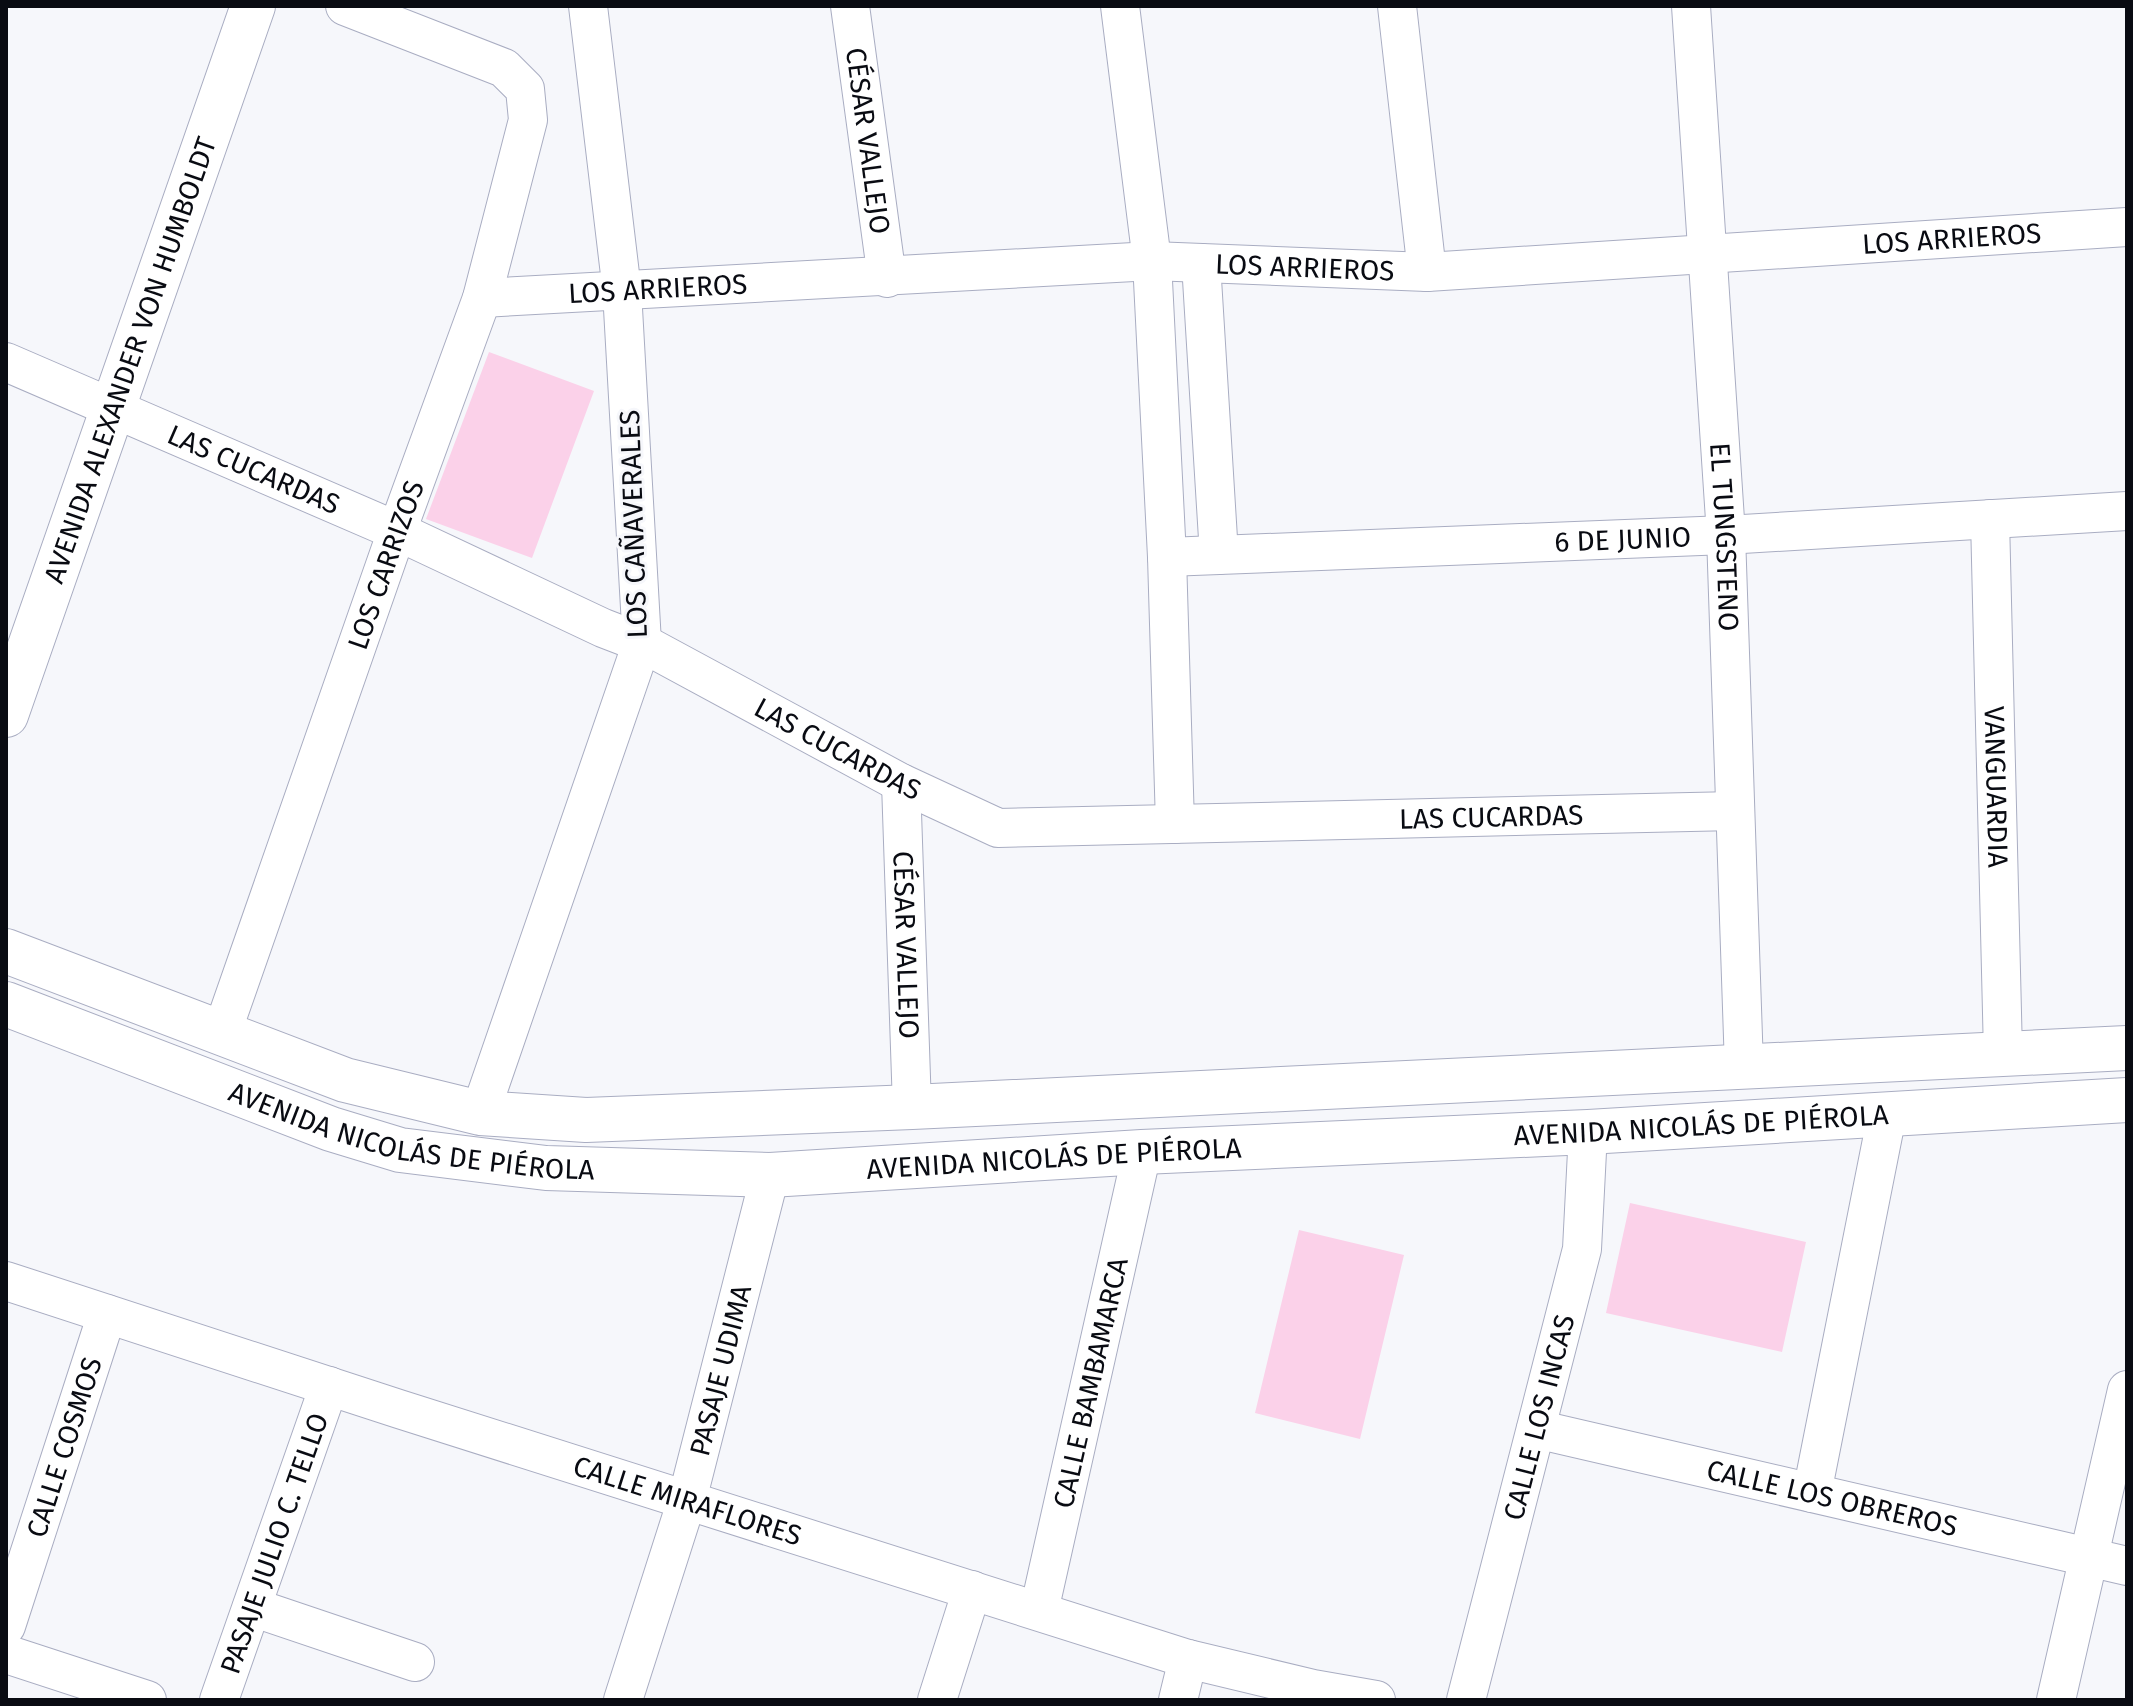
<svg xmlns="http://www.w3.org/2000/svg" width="2133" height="1706" viewBox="0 0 2133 1706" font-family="'Fira Sans',sans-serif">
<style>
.pitch{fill:#fbd1e9}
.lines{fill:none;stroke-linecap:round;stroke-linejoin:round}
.minor-casing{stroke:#a9adc2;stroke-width:40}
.tertiary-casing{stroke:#a9adc2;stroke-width:46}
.minor{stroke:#fff;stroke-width:38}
.tertiary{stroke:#fff;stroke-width:44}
.labels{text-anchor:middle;stroke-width:6;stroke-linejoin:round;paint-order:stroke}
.street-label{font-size:28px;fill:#090b12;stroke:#f6f7fb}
</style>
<rect width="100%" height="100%" fill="#f6f7fb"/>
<!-- pitch -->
<path class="pitch" d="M489,352L594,391L532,558L426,519Z
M1630,1203L1806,1242L1782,1352L1606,1313Z
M1299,1230L1404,1255L1360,1439L1255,1413Z"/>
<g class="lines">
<!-- minor casing -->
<g class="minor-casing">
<g id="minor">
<path id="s1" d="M850,6L887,278"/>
<path d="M1120,6L1152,261L1167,557L1175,824"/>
<path d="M1397,6L1427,272"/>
<path id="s2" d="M1691,6L1726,535L1744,1067"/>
<path d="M1201,263L1219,555"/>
<path id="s3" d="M482,298L1152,261L1427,272L2127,227"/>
<path id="s4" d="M6,362L397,531L603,628L642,643L901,783L998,828L1735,811"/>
<path id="s5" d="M1990,519L2003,1054"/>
<path id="s6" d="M1167,557L1726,535L2127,511"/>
<path id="s7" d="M901,783L912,1107"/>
<path id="s8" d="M221,1035L397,531L482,298L528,120L525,89L504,68L345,6"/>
<path d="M480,1113L642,643L622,291L588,6"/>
<path id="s9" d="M6,1281L399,1409L1188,1659L1313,1689L1376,1700"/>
<path id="s10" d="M1536,1429L2127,1566"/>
<path d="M1812,1493L1887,1115"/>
<path d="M252,1607L415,1662"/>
<path id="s11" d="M1039,1611L1142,1152"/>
<path id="s12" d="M6,1626L107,1314"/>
<path d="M6,1654L147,1700"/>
<path id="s13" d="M219,1700L329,1386"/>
<path id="s14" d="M623,1700L687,1500L770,1175"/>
<path d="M937,1700L972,1590"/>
<path d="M1178,1700L1188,1659"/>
<path id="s15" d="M1466,1700L1582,1249L1588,1132"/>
<path d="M2056,1700L2127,1390"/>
</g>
</g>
<!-- tertiary casing -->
<g class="tertiary-casing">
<g id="tertiary">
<path id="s16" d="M6,715L253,6"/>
<path d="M6,951L345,1080L480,1113L586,1120L912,1107L2127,1048"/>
<path id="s17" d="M6,1004L331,1129L400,1150L546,1168L770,1175L1142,1152L1588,1132L2127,1100"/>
</g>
</g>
<!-- minor -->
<use href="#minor" class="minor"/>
<!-- tertiary -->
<use href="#tertiary" class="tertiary"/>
</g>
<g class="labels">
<!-- street labels -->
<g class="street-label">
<text dy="10" stroke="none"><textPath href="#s1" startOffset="136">CÉSAR VALLEJO</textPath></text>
<text dy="10" stroke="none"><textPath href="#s3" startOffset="1472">LOS ARRIEROS</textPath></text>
<text dy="10" stroke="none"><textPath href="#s3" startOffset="824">LOS ARRIEROS</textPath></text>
<text dy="10" stroke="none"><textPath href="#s3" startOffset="176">LOS ARRIEROS</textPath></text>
<text dy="10" stroke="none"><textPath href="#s16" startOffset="376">AVENIDA ALEXANDER VON HUMBOLDT</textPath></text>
<text dy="10" stroke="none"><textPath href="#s4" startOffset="270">LAS CUCARDAS</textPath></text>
<text transform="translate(633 524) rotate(-92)" y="10">LOS CAÑAVERALES</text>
<text dy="10" stroke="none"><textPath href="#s2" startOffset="532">EL TUNGSTENO</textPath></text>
<text dy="10" stroke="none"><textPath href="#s6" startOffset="456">6 DE JUNIO</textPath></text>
<text dy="10" stroke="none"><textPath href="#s8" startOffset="498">LOS CARRIZOS</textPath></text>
<text dy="10" stroke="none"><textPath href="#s4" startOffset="918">LAS CUCARDAS</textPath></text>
<text dy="10" stroke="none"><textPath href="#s5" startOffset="268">VANGUARDIA</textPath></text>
<text dy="10" stroke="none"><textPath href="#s4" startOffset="1590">LAS CUCARDAS</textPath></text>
<text dy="10" stroke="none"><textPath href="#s7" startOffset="162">CÉSAR VALLEJO</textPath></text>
<text dy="10" stroke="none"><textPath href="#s17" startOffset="1724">AVENIDA NICOLÁS DE PIÉROLA</textPath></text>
<text dy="10" stroke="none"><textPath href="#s17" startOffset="428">AVENIDA NICOLÁS DE PIÉROLA</textPath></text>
<text dy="10" stroke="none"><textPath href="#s17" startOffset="1076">AVENIDA NICOLÁS DE PIÉROLA</textPath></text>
<text dy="10" stroke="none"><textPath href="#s14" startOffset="344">PASAJE UDIMA</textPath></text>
<text dy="10" stroke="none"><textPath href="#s11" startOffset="234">CALLE BAMBAMARCA</textPath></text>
<text dy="10" stroke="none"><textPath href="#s15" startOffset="292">CALLE LOS INCAS</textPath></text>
<text dy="10" stroke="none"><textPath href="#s12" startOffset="188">CALLE COSMOS</textPath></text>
<text dy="10" stroke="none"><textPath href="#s10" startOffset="304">CALLE LOS OBREROS</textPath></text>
<text dy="10" stroke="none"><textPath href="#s9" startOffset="716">CALLE MIRAFLORES</textPath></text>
<text dy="10" stroke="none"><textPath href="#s13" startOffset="166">PASAJE JULIO C. TELLO</textPath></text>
</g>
</g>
<!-- border -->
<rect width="2133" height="1706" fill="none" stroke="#090b12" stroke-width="16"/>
</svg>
